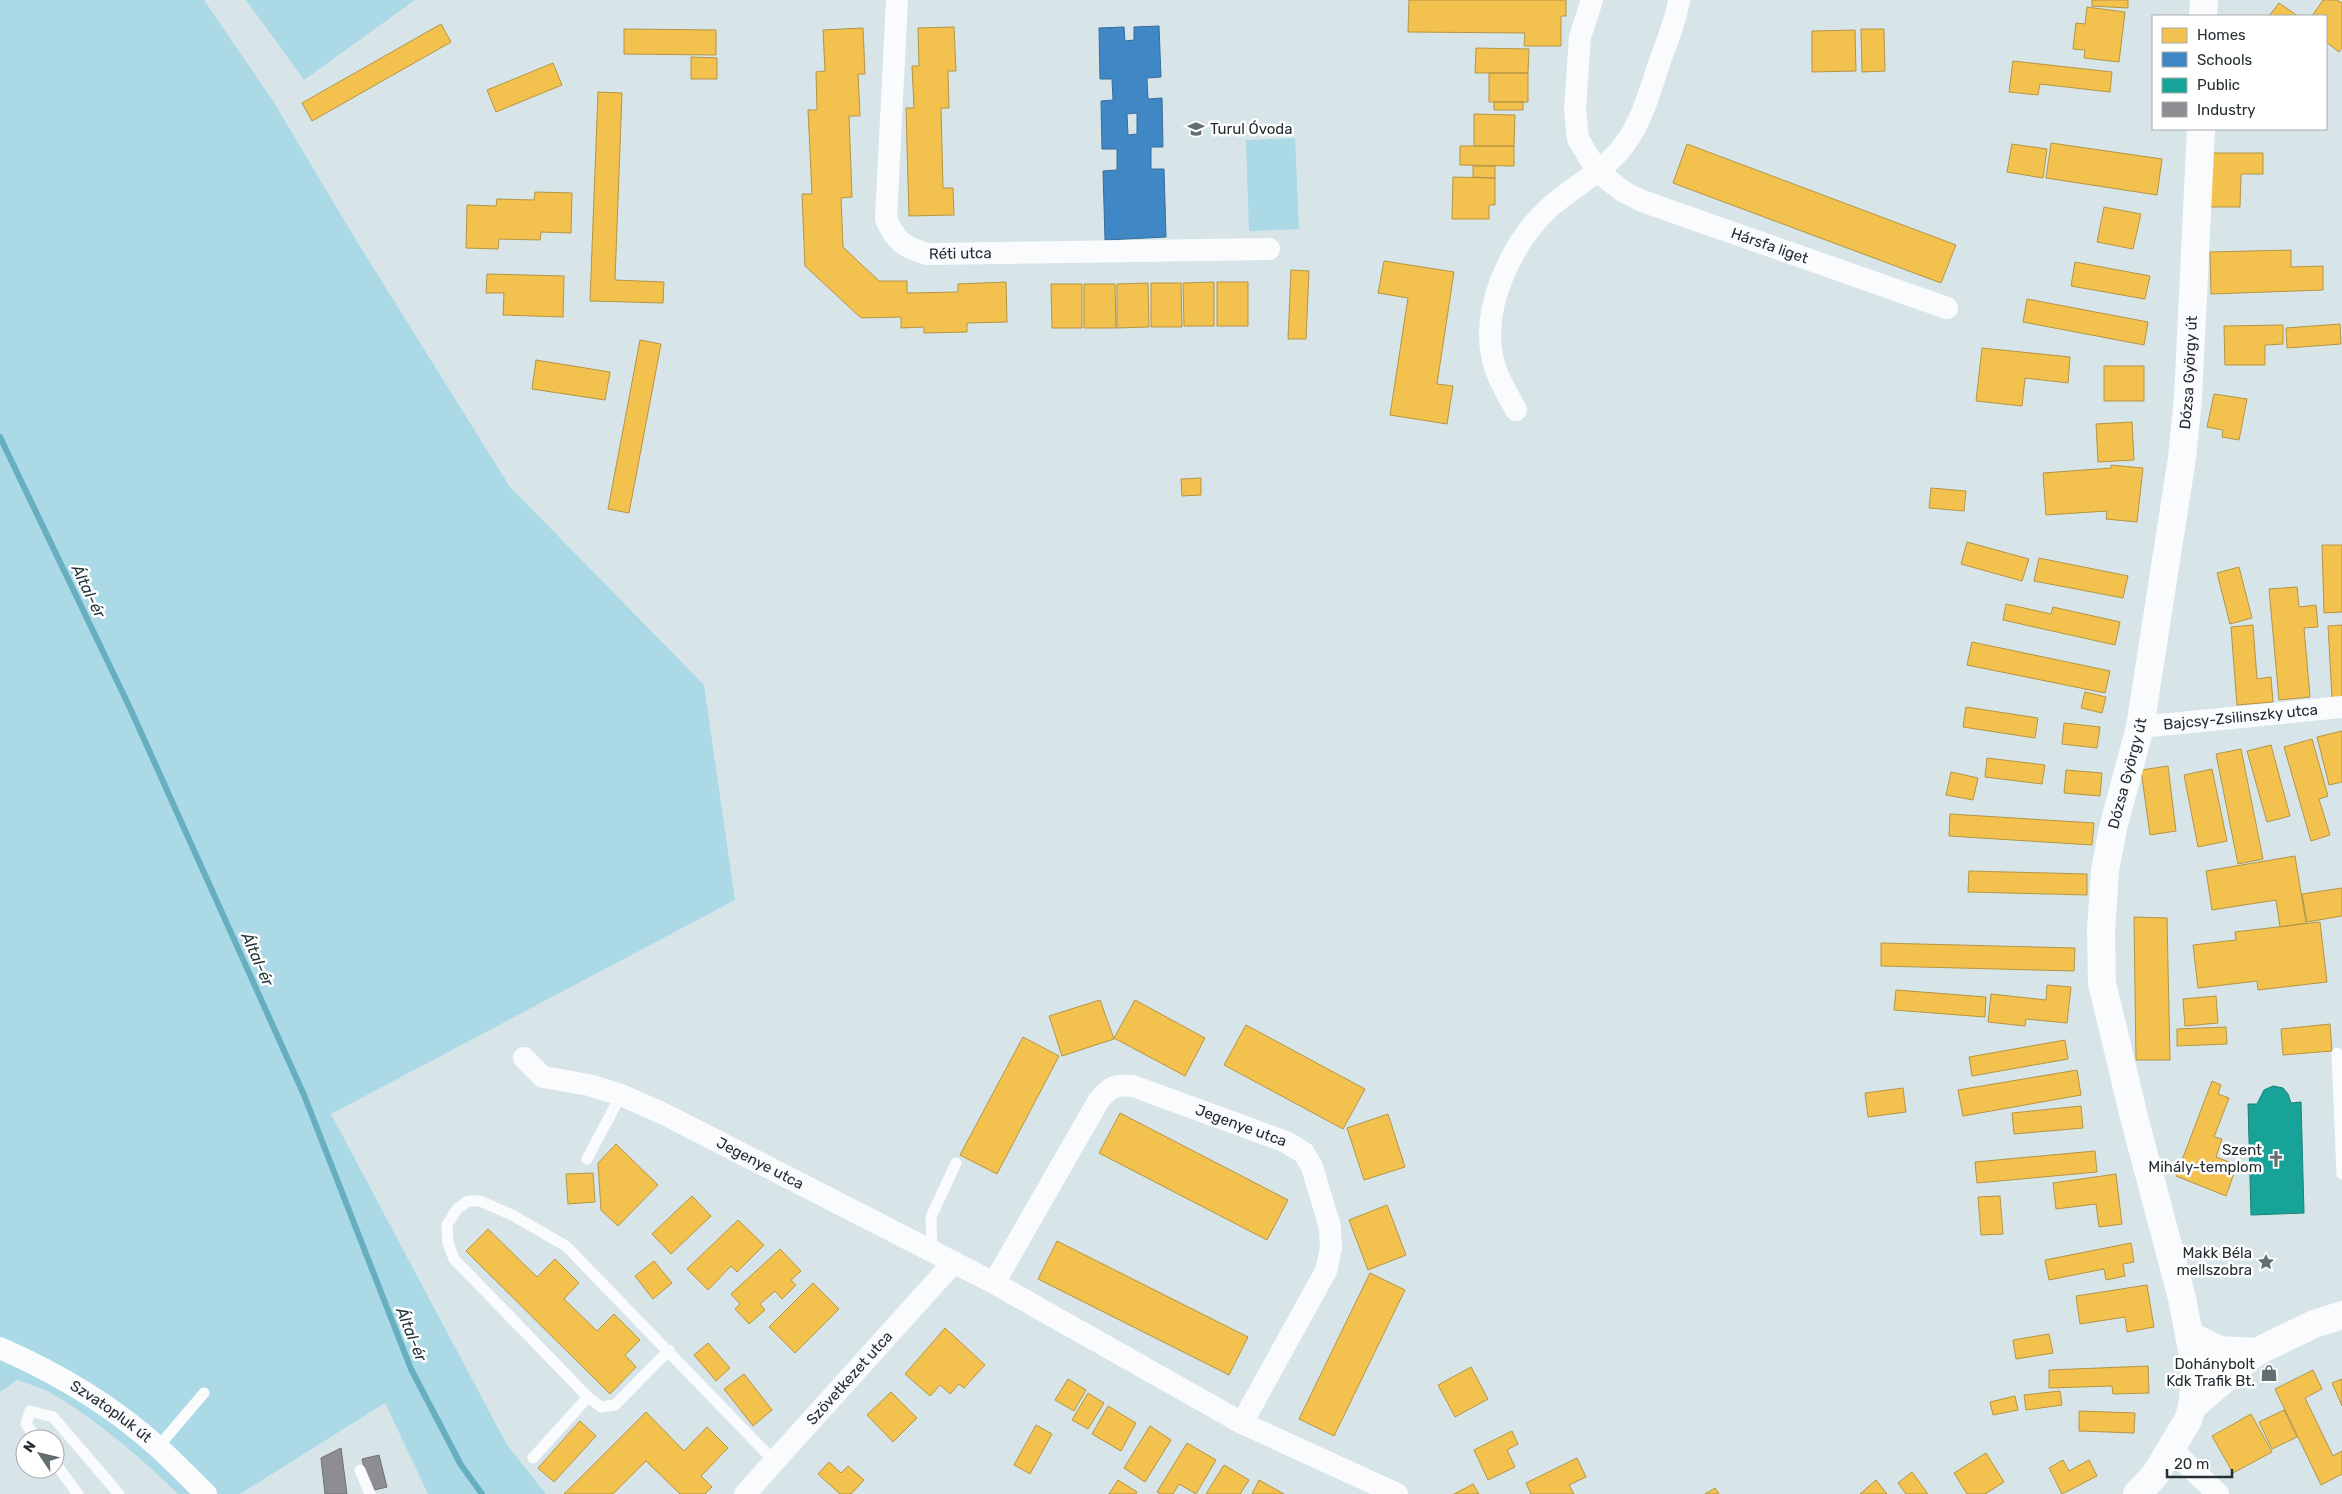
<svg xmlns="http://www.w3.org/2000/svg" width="2342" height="1494" viewBox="0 0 2342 1494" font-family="Rubik,sans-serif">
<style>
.green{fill:#abd9e5}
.homes{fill:#f2c14e;stroke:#b49545}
.schools{fill:#3f88c5;stroke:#376d99;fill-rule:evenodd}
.public{fill:#17a398;stroke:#1b8079}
.industry{fill:#8d8d92;stroke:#6e7075}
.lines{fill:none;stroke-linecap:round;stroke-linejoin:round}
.stream{stroke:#67aebf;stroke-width:6}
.lane{stroke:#f9fbfc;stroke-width:11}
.street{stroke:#f9fbfc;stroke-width:22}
.secondary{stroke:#f9fbfc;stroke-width:28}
.labels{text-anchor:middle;stroke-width:5;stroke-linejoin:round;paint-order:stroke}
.poi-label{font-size:15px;fill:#252e31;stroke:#fff;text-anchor:end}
.street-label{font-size:15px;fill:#252e31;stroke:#fff}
.water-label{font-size:16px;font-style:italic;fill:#1e343a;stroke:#fff}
</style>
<rect width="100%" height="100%" fill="#d7e5e9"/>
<!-- green -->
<path class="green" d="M0,0H204L273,101L356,240L510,487L704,685L735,900L331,1114L507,1445L546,1494H428L385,1403L240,1494H178C143,1459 95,1419 53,1394C42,1388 29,1384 17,1380L0,1392Z
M246,0H415L304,80Z
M1295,138L1299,229L1249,231L1246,140Z"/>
<!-- homes -->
<path class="homes" d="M1409,0H1566V16H1561V46H1524L1525,33L1408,32Z
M2092,0H2128V8L2092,6Z
M2323,0H2337L2342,3V48L2339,52L2326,42V16H2312Z
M2279,3L2298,16H2269Z
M2087,7L2125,12L2119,62L2084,58L2085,50L2073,49L2076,23L2085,24Z
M441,24L451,42L312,121L302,103Z
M954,27L956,71H948L949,108H941L943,188H953L954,215L909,216L906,108H914L912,66H919L918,28Z
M863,28L865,74H858L860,116H849L852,197L841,198L843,247L879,281H907V293L958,292V284L1006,282L1007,322L967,323V332L924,333V327L901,328V317L861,318L805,266L802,194H812L808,110H817L816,72L825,71L823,30Z
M624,29L716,30V55L624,54Z
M1861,29H1884L1885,71L1862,72Z
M1855,30L1856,71L1812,72V31Z
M1476,48L1529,49L1528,73H1475Z
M691,57L717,58V79H691Z
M2013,61L2112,72L2110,92L2040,84L2038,95L2009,92Z
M553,63L562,85L496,112L487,90Z
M1489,73H1528V102H1489Z
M598,92L622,93L615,280L664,282L663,303L590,301Z
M1494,102H1523V110H1494Z
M1474,114L1515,115L1514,146H1474Z
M2051,143L2162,159L2157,195L2046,178Z
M1687,144L1956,245L1941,283L1673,183Z
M2012,144L2047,149L2043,178L2007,172Z
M1460,146H1514V166L1460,165Z
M2209,153H2263V174H2241L2240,207H2209Z
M1473,166H1495V178L1473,177Z
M1453,177L1495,178V205H1489V219H1452Z
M535,192L572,193L571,233L541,232L540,240L499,239L498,249L466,248L467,205L496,206L497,199L534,200Z
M2104,207L2141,214L2133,249L2097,242Z
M2291,250V267L2323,266V290L2211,294L2210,252Z
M1384,261L1454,272L1437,384L1453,386L1447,424L1390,415L1408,298L1378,293Z
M2075,262L2150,276L2145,299L2071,286Z
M1291,270L1309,271L1306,339H1288Z
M487,274L564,276L563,317L503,315L504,293H486Z
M1214,282V326H1184L1183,283Z
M1217,282H1248V326H1217Z
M1148,283L1149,327L1117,328V284Z
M1151,283H1181L1182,327H1151Z
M1051,284H1082V328H1052Z
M1084,284H1115L1116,328H1084Z
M2027,299L2148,322L2144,345L2023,322Z
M2340,324L2341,344L2287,348L2286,328Z
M2283,325V344L2265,345V365H2225L2224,326Z
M640,340L661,344L629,513L608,509Z
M1982,348L2070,357L2068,383L2025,378L2022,406L1976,401Z
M536,360L610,372L605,400L532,389Z
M2104,366H2144V401H2104Z
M2214,394L2247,399L2239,440L2222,437L2223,430L2207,427Z
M2132,422L2134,460L2098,462L2096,424Z
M2111,465L2143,468L2137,522L2106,519L2107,511L2046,515L2043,473L2111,468Z
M1201,478V495L1182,496L1181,479Z
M1931,488L1966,491L1964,511L1929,508Z
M1967,542L2029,559L2022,581L1961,564Z
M2322,545H2342V612L2324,613Z
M2039,558L2128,576L2123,598L2034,581Z
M2239,567L2252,618L2230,624L2217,573Z
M2297,587L2299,607L2316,605L2318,627L2304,628L2310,697L2279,700L2269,589Z
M2006,604L2051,614L2053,607L2120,622L2115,645L2003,620Z
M2253,625L2257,679L2271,677L2273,702L2237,705L2231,627Z
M2342,625V697L2332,698L2328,626Z
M1972,642L2110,671L2105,693L1967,665Z
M2085,692L2106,697L2102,713L2081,708Z
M1966,707L2038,718L2035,738L1963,727Z
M2064,723L2100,727L2097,748L2062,744Z
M2342,731V782L2329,785L2317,737Z
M2312,739L2328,796L2319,799L2330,835L2311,841L2284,747Z
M2271,745L2290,816L2267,822L2247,751Z
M2241,749L2263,859L2238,864L2216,754Z
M1987,758L2045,765L2042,784L1985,777Z
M2168,766L2176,831L2150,835L2141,770Z
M2212,769L2227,841L2198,847L2184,775Z
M2066,770L2102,773L2100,796L2064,793Z
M1951,772L1978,778L1973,800L1946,795Z
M1950,814L2094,823L2092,845L1949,836Z
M2295,856L2306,923L2280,927L2276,900L2212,910L2206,871Z
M1969,871L2087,874V895L1968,892Z
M2342,888V916L2307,922L2302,894Z
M2134,917L2167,918L2170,1060H2136Z
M2320,922L2327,982L2258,990L2257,981L2198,988L2193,945L2236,940L2235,932Z
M1881,943L2075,948L2074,971L1881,966Z
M2047,985L2071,987L2067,1023L2026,1019L2025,1026L1988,1022L1991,994L2046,1000Z
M1896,990L1986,997L1985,1017L1894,1010Z
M2216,996L2218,1023L2185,1026L2183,999Z
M1100,1000L1114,1039L1062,1056L1049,1016Z
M1135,1000L1205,1038L1185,1076L1114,1038Z
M2330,1024L2332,1051L2283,1055L2281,1029Z
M1246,1025L1365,1089L1343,1129L1224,1065Z
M2226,1027L2227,1044L2177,1046V1029Z
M1023,1037L1059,1056L997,1174L960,1155Z
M2065,1040L2068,1059L1972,1076L1969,1057Z
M2077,1070L2081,1095L1963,1116L1958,1090Z
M2212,1081L2221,1085L2218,1094L2229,1098L2214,1137L2222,1139L2216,1157L2237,1165L2226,1196L2176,1176Z
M1903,1088L1906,1112L1868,1117L1865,1093Z
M2081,1106L2083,1128L2014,1134L2012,1113Z
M1120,1113L1288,1200L1267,1240L1099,1153Z
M1388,1114L1405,1167L1364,1180L1347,1128Z
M616,1144L658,1185L618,1226L601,1210L598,1163Z
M2095,1151L2097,1172L1977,1183L1975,1162Z
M593,1173L595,1202L568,1204L566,1174Z
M2116,1174L2122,1224L2099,1227L2096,1204L2056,1209L2053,1183Z
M692,1196L711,1216L671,1254L652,1234Z
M2000,1196L2003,1234L1981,1235L1978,1197Z
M1387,1205L1406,1255L1368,1270L1349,1220Z
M738,1220L764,1245L737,1272L731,1266L708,1290L687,1269Z
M488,1229L537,1277L555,1259L579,1283L564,1299L597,1331L614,1314L640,1340L625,1355L636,1367L610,1394L466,1251Z
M1057,1241L1248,1337L1229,1375L1038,1279Z
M2131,1243L2134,1262L2123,1264L2125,1276L2106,1280L2104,1269L2049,1280L2045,1260Z
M780,1249L801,1271L791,1280L796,1285L782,1299L775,1291L760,1304L765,1310L749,1324L735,1309L740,1304L731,1294Z
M654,1261L672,1283L653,1299L635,1276Z
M1370,1273L1405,1290L1334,1436L1299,1419Z
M813,1283L839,1309L795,1353L769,1327Z
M2147,1285L2154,1327L2127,1332L2125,1317L2080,1324L2076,1296Z
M945,1328L985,1365L964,1388L959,1384L950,1394L940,1385L930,1396L905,1374Z
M2049,1334L2053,1353L2016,1359L2013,1340Z
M708,1343L730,1368L716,1381L694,1355Z
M2148,1366L2149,1393L2113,1394L2112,1386L2049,1388V1370Z
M1471,1367L1488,1399L1455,1417L1438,1385Z
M2313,1370L2322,1389L2305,1398L2333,1456L2342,1451V1474L2321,1485L2275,1389Z
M744,1374L772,1410L753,1426L724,1389Z
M1068,1379L1086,1390L1074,1411L1055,1400Z
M2342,1379V1406L2332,1383Z
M2060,1391L2062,1405L2026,1410L2024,1395Z
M891,1392L917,1418L893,1442L867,1415Z
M1088,1393L1104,1403L1088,1429L1072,1420Z
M2015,1396L2018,1410L1993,1415L1990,1402Z
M1108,1406L1136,1423L1121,1451L1092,1434Z
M2284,1410L2297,1437L2272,1449L2259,1422Z
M2079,1411L2135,1413L2134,1433L2079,1431Z
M646,1412L684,1451L707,1427L728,1448L701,1476L712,1487L705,1494H680L646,1461L613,1494H564Z
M2251,1414L2272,1452L2233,1473L2212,1436Z
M580,1421L596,1436L554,1482L538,1468Z
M1036,1425L1052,1434L1030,1474L1014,1465Z
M1150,1426L1171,1440L1145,1482L1124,1468Z
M1512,1431L1518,1444L1507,1450L1515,1467L1488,1480L1474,1450Z
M1187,1443L1216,1460L1196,1494L1179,1484L1173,1494H1161L1157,1492Z
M1986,1453L2004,1482L1985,1494H1967L1954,1473Z
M1577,1458L1586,1477L1569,1485L1574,1494H1531L1526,1483Z
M2063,1460L2069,1471L2089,1460L2097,1476L2062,1494L2049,1468Z
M829,1462L841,1473L848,1466L864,1480L851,1494H840L818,1474Z
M1224,1465L1249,1480L1240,1494H1206Z
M1912,1472L1928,1494H1906L1898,1483Z
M1118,1480L1137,1492L1136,1494H1109Z
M1259,1480L1284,1494H1252Z
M1876,1480L1887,1494H1860Z
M1473,1484L1479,1494H1454Z
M1715,1488L1719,1494H1705Z"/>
<!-- schools -->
<path class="schools" d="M1159,26L1161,77L1147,78L1148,99L1162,98L1163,147H1151V169H1164L1166,237L1105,240L1103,171L1117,170V149H1102L1101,101L1113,100L1112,79H1100L1099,28L1124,27L1125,41L1134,40V27ZM1137,113V134L1128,135L1127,114Z"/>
<!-- public -->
<path class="public" d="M2273,1086L2283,1088L2288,1094L2291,1103L2301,1102L2304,1213L2251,1215L2248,1104H2257L2264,1090Z"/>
<!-- industry -->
<path class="industry" d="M341,1448L347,1494H325L321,1458Z
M379,1455L387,1487L370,1491L362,1459Z"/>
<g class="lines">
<!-- stream -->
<path class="stream" d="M0,437L130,708L304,1095L411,1369L461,1465L482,1494"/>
<!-- lane -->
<path class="lane" d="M2337,1053L2342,1174
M587,1159L621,1095
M932,1251L931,1217L956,1163
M669,1350L615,1405L601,1407L588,1397L454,1259L448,1243L447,1225L457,1209L468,1201H480L512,1215L566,1246L774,1461
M37,1439L26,1424L30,1411L53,1417L119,1494
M158,1447L204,1393
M533,1458L588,1397
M55,1463L78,1494
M360,1470L370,1494"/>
<!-- street -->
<g class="street">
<path id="s1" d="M897,0L886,219C896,242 904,247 927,254L1269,249"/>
<path id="s2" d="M1592,0L1580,37L1575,109L1578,139L1598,172L1624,192L1642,201L1947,308"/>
<path d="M1516,410C1507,393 1495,374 1492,355C1482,305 1513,241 1549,208C1573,186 1604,172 1624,145C1643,120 1651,87 1661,58C1668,39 1676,20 1679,0"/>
<path id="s3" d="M2140,727L2342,707"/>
<path id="s4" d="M524,1058L543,1077L589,1085L621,1095L664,1114L994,1283L1242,1423L1397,1494"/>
<path id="s5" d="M994,1283L1099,1100C1110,1087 1116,1084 1133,1086L1286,1142L1304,1153L1312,1167L1330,1227L1331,1248L1326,1271L1242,1423"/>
<path id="s6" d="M0,1348C57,1373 113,1406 159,1448C175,1463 191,1479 206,1494"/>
<path d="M2172,1450L2218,1494"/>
<path id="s7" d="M745,1494L954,1262"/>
</g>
<!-- secondary -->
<g class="secondary">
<path d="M2203,16L2204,0"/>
<path d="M2191,1336L2219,1350L2256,1352"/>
<path d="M2192,1407L2256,1352L2314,1324L2342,1315"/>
<path id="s8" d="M2137,1494L2155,1475L2188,1420L2192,1407L2196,1371L2182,1298L2135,1121L2102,983L2101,931L2105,871L2113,828L2140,727L2182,458L2188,398L2201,129"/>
</g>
</g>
<!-- icons -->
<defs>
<g id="school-bare" transform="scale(1.35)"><path d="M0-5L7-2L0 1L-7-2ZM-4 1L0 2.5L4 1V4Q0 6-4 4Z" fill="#636e71" stroke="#fff" stroke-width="2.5" paint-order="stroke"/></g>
<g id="church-bare" transform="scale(1.35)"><path d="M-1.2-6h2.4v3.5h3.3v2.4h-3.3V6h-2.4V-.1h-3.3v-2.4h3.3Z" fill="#636e71" stroke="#fff" stroke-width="2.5" paint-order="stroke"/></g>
<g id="sight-bare" transform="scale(1.35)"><path d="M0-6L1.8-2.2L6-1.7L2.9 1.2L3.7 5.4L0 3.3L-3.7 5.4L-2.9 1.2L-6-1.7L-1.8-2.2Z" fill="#636e71" stroke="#fff" stroke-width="2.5" paint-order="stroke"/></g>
<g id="shop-bare" transform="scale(1.35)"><path d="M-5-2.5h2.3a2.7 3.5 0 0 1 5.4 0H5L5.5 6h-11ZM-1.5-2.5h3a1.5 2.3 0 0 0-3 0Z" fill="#636e71" stroke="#fff" stroke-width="2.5" paint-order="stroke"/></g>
</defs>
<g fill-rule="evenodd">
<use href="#school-bare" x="1196" y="129"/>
<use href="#church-bare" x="2276" y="1159"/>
<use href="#sight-bare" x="2266" y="1262"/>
<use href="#shop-bare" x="2269" y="1373"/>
</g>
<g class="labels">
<!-- poi labels -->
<g class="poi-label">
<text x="1210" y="134" text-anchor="start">Turul Óvoda</text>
<text x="2262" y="1155">Szent<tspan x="2262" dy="17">Mihály-templom</tspan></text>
<text x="2252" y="1258">Makk Béla<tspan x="2252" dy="17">mellszobra</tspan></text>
<text x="2255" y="1369">Dohánybolt<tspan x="2255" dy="17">Kdk Trafik Bt.</tspan></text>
</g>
<!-- street labels -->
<g class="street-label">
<text dy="5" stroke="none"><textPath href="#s2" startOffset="368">Hársfa liget</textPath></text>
<text dy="5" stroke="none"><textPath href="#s1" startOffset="309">Réti utca</textPath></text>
<text dy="5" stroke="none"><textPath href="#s8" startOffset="1158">Dózsa György út</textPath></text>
<text dy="5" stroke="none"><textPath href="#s3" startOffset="101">Bajcsy-Zsilinszky utca</textPath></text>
<text dy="5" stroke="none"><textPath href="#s8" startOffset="752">Dózsa György út</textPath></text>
<text dy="5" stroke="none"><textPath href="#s5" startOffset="365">Jegenye utca</textPath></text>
<text dy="5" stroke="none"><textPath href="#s4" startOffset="262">Jegenye utca</textPath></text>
<text dy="5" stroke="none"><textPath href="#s7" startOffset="156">Szövetkezet utca</textPath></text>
<text dy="5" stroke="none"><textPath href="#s6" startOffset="128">Szvatopluk út</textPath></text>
</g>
<!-- water labels -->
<g class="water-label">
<text transform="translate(89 591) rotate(64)" y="6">Által-ér</text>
<text transform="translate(258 959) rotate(66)" y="6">Által-ér</text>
<text transform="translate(412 1334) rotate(68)" y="6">Által-ér</text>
</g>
</g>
<!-- legend -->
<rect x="2152" y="15" width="175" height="115" fill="#ffffff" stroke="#a8abad"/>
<rect x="2162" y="28" width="25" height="15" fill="#f2c14e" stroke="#a8abad"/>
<text x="2197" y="40" font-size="15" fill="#252e31">Homes</text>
<rect x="2162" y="52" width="25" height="15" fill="#3f88c5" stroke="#a8abad"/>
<text x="2197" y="65" font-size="15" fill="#252e31">Schools</text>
<rect x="2162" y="78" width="25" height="15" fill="#17a398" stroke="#a8abad"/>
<text x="2197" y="90" font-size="15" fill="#252e31">Public</text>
<rect x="2162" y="102" width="25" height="15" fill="#8d8d92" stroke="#a8abad"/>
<text x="2197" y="115" font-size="15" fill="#252e31">Industry</text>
<!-- north arrow -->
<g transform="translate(40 1454) rotate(305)"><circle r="24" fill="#ffffff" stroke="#a8abad"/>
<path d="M0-4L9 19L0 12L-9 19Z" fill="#636e71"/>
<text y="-8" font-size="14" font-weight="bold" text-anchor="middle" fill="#252e31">N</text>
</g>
<!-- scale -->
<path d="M2167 1469v8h65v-8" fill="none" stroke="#252e31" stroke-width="2.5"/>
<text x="2174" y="1469" font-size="15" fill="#252e31" stroke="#ffffff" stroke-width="4" paint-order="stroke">20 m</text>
</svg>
